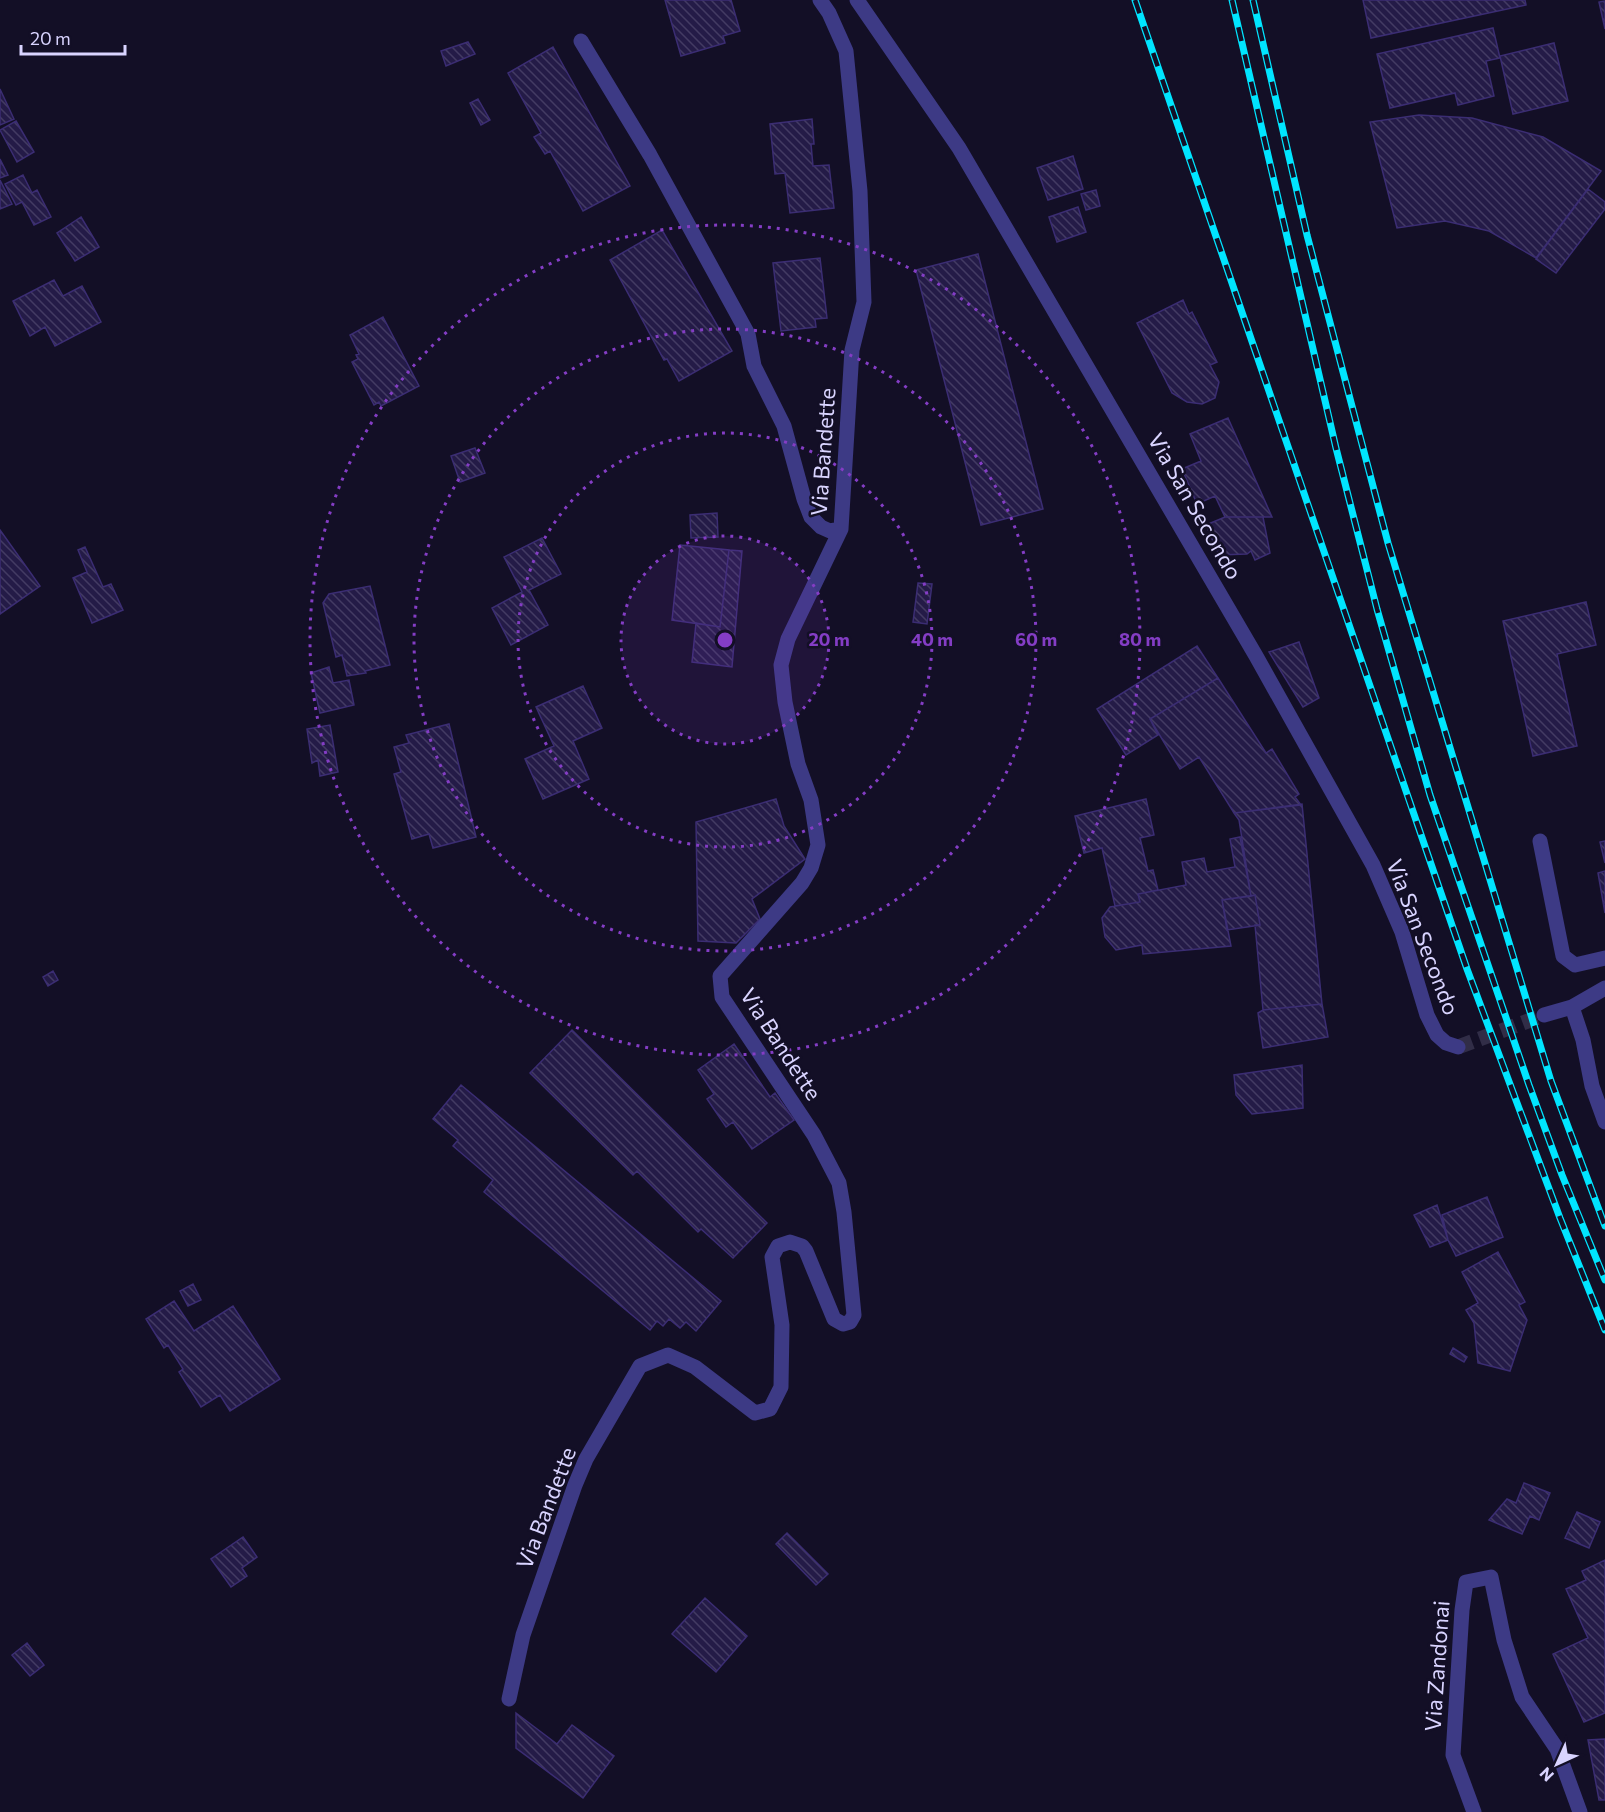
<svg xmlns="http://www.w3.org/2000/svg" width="1605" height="1812" viewBox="0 0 1605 1812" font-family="Commissioner,sans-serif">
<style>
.building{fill:url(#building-back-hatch);stroke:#3b2d73;stroke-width:1.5}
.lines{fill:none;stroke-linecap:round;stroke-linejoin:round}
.minor-tunnel{stroke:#312d47;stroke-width:15;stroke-dasharray:15 8;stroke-linecap:butt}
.minor{stroke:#3d3a85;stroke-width:15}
.rail-casing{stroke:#00e5ff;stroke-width:7}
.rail{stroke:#130f26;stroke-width:4.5;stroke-dasharray:14;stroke-linecap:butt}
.ring{fill:none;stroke:#843dc5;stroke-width:3;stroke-dasharray:3 6}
.labels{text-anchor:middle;stroke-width:5;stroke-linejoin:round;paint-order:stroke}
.street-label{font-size:22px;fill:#d9d4ff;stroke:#130f26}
.centre{fill:#843dc5;stroke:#130f26;stroke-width:3}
.ring-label{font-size:18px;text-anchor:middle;font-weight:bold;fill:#843dc5;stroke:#130f26;stroke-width:5;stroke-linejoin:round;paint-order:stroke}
</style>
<defs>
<pattern id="building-back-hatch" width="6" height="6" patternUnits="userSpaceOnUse" patternTransform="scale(1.5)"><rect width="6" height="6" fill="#241b47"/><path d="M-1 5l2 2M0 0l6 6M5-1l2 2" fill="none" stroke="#433b63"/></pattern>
</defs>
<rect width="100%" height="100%" fill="#130f26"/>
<!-- building -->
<path class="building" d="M665,0H731L740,31L723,36L725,43L681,56Z
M1363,0H1525L1526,5L1371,38Z
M1605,1V29L1599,2Z
M1493,28L1500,58L1486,61L1494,96L1458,105L1455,93L1390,108L1377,54Z
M468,42L475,54L446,66L441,51Z
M1554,43L1568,101L1513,114L1500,56Z
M553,47L630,186L583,211L550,151L545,154L534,137L541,133L508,73Z
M0,89L14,119L0,125Z
M478,99L490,120L481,125L470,103Z
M1419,115L1472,118L1543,137L1601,171L1536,258L1489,231L1445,221L1397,228L1370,122Z
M812,119L814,144H811L813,166L829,165L834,208L790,213L785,173L775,174L770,124Z
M16,121L34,152L17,162L0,130Z
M1073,156L1083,189L1048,200L1037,168Z
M0,159L8,175L0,178Z
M23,175L32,193L37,190L51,217L34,225L22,202L16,205L5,184Z
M0,180L12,204L0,209Z
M1588,189L1605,202V209L1556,273L1536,259Z
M1096,190L1100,206L1086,210L1081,194Z
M1078,207L1086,232L1057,242L1049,217Z
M81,217L99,247L75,261L57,233Z
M662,230L732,351L679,381L667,359L664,360L610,260Z
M978,254L1043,509L981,525L916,270Z
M820,258L827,318L815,319L816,327L781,331L773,263Z
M54,280L63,296L82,286L101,322L55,346L45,327L30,336L13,301Z
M1183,300L1189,314L1192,312L1217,362L1210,365L1219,382L1215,398L1202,404L1187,402L1172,393L1137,323Z
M383,317L419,386L381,406L379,402L374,405L352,362L358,359L356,355L359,354L350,335Z
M1228,418L1272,517H1225L1215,496L1197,504L1182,469L1201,461L1190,434Z
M475,448L485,473L460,482L451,456Z
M717,513L718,537L691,538L690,515Z
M1225,517H1263L1270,553L1255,560L1251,551L1247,554L1219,555L1206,525Z
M0,530L40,586L0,614Z
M542,538L561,574L529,590L548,625L511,645L492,608L522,592L504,557Z
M680,545L729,550L720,627L672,620Z
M85,547L103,587L111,584L123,610L92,623L73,578L87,572L78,550Z
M729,550L742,551L732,667L692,662L696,623L720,627Z
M918,583L932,584L927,624L913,622Z
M370,586L390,665L365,671L366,673L347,676L342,655L336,657L323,603L329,594Z
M1586,602L1596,645L1557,654L1577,746L1533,756L1503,621Z
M1299,642L1319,698L1303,707L1269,652Z
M1197,646L1218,678L1150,719L1158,735L1126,755L1097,709Z
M329,667L333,683L349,680L354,705L320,713L311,673Z
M1218,678L1266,753L1272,749L1299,794L1295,797L1301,805L1234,813L1199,757L1180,769L1150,719Z
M583,686L602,728L573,741L589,779L543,799L525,759L554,746L536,707Z
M449,724L476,837L433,848L429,834L412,839L394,774L401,772L394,747L409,743L406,735Z
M330,725L338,772L320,776L318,760L312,763L307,729Z
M776,799L784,826L805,859L752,899L760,919L736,943L698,941L696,822Z
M1146,799L1154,835L1140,838L1148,871L1153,870L1158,890L1138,894L1140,902L1115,906L1102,848L1084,853L1075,816Z
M1302,804L1322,1004L1263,1010L1255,925H1260L1255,895L1251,896L1239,820L1234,813Z
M1240,837L1251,896L1222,900L1231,946L1143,954L1142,945L1116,950L1105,937L1102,918L1110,907L1140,902L1138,894L1186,885L1182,862L1204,858L1207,872L1235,867L1230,839Z
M1605,841V863L1600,842Z
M1605,871V913L1598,873Z
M1255,895L1260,925L1227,930L1222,900Z
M53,971L58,980L48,986L43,977Z
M1322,1004L1328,1037L1263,1048L1258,1013L1263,1010Z
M572,1030L767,1223L733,1258L701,1229L698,1232L637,1171L633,1175L530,1073Z
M734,1044L770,1097L775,1093L794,1120L752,1149L733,1122L726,1127L707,1099L714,1094L698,1070Z
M1302,1065L1303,1108L1252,1114L1236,1095L1234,1075Z
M461,1085L721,1301L696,1331L686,1322L680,1328L669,1319L663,1326L657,1321L650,1330L484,1192L493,1180L453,1146L458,1140L433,1119Z
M1487,1197L1503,1237L1456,1256L1448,1240L1442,1215Z
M1437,1205L1448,1240L1430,1247L1414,1215Z
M1498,1252L1525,1302L1519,1305L1527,1320L1510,1371L1478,1363L1474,1323L1466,1310L1478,1303L1462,1272Z
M193,1284L201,1300L188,1306L180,1291Z
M174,1301L194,1331L233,1306L280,1379L230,1411L220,1395L201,1407L179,1372L183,1369L168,1345L164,1348L146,1319Z
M1453,1348L1467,1357L1464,1362L1450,1354Z
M1524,1483L1550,1493L1539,1520L1530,1516L1522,1534L1489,1520L1507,1499L1516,1503Z
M1577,1512L1600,1522L1589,1548L1565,1538Z
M787,1533L828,1574L816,1585L776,1544Z
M243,1537L257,1557L242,1568L247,1576L231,1587L211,1559Z
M1605,1560V1713L1584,1722L1553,1654L1588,1638L1566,1589L1586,1580L1582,1571Z
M705,1598L747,1636L716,1672L672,1634Z
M27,1643L44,1665L30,1676L12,1655Z
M516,1713L557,1744L572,1725L614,1756L583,1798L516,1748Z
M1605,1739V1800H1599L1588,1740Z"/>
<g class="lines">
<!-- minor-tunnel -->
<path class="minor-tunnel" d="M1458,1047L1544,1015"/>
<!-- minor -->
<path class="minor" d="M857,0L959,148L1256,656L1373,865L1402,932L1427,1015L1437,1035L1446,1043L1458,1047
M581,41L650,155L748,334L754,366L784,426L804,499L811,517L821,527L830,531L841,529
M1540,841L1563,956L1575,965L1605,958
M1572,1007L1583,1040L1592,1086L1605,1122
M1544,1015L1572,1007L1605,988
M509,1699L523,1635L575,1485L586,1459L640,1366L668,1355L695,1367L755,1413L770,1409L781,1387L782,1325L772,1257L778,1246L790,1242L802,1246L806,1251L834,1319L843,1324L850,1322L854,1315L844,1212L839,1183L814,1135L722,997L720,976L802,883L811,868L818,845L811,800L798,764L785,702L781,665L788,639L841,529L852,350L864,302L860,191L846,51L829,13L820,0
M1474,1812L1453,1755L1462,1610L1466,1582L1491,1577L1504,1640L1522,1697L1557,1749L1580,1812"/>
<!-- rail casing -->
<g class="rail-casing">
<path id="rail" d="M1135,0L1467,969L1560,1218L1605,1330
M1232,0L1336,448L1377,609L1430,795L1529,1085L1562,1175L1605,1280
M1253,0L1307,235L1388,543L1551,1081L1605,1226"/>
</g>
<!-- rail -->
<use href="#rail" class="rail"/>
</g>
<!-- distance rings -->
<circle cx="725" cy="640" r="104" fill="#843dc5" fill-opacity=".12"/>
<g class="ring">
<circle cx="725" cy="640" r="104"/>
<circle cx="725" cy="640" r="207"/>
<circle cx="725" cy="640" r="311"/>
<circle cx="725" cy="640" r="415"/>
</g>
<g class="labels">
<!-- street labels -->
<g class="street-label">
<text transform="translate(823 452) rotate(-86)" y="8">Via Bandette</text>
<text transform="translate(1195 506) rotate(60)" y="8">Via San Secondo</text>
<text transform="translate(1423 937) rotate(69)" y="8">Via San Secondo</text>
<text transform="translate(781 1044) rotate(57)" y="8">Via Bandette</text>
<text transform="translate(546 1508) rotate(-69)" y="8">Via Bandette</text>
<text transform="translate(1437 1666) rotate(-86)" y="8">Via Zandonai</text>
</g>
</g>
<circle cx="725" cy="640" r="9" class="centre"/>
<g class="ring-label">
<text x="829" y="646">20 m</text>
<text x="932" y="646">40 m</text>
<text x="1036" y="646">60 m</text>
<text x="1140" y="646">80 m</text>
</g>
<!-- north arrow -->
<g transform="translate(1557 1764) rotate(225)" stroke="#130f26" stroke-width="4.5" paint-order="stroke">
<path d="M0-4.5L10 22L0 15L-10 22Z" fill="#d9d4ff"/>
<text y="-9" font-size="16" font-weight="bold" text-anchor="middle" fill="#d9d4ff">N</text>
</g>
<!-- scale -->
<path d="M21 45v9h104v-9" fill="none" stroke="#d9d4ff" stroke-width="3"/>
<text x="30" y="45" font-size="18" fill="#d9d4ff" stroke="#130f26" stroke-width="4.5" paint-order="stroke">20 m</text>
</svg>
